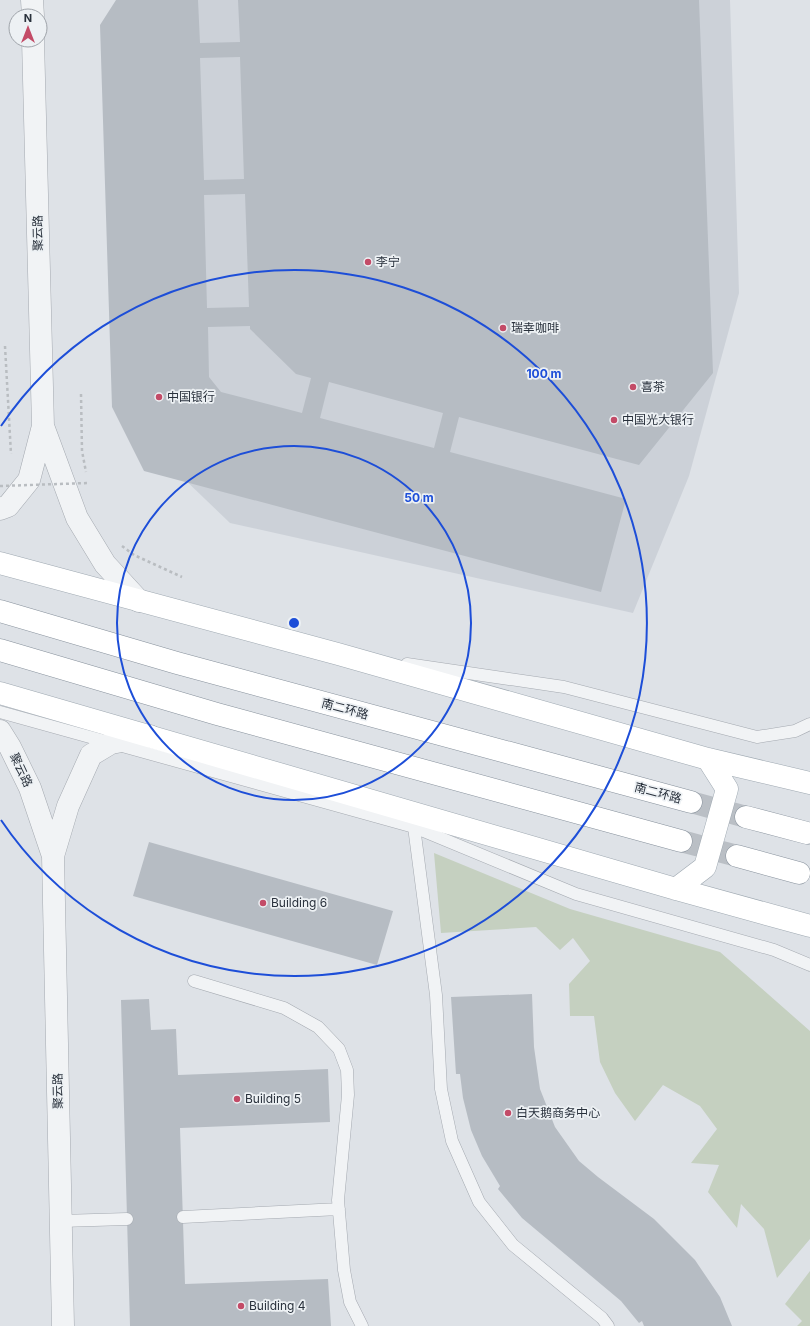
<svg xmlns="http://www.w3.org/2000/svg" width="810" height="1326" viewBox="0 0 810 1326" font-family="Inter,'Noto Sans SC',sans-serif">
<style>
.built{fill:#ccd1d8}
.green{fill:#c5d0c0}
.building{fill:#b6bcc3;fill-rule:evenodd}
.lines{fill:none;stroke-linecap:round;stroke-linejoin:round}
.trunk-tunnel{stroke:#babfc5;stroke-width:22;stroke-dasharray:22 11;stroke-linecap:butt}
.service-casing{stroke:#a4a9b0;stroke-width:13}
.minor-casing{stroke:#a4a9b0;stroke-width:23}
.primary-casing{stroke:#9ea8b1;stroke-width:23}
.trunk-casing{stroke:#87919c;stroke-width:23}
.path{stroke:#b9bdc1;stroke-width:2.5;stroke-dasharray:3 3;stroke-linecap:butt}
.service{stroke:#f1f3f5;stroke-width:12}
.minor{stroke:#f1f3f5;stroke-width:22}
.primary{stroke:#fff;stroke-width:22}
.trunk{stroke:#fff;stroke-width:22}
.path-bridge{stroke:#b9bdc1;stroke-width:2.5;stroke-dasharray:3 3;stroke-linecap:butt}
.ring{fill:none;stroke:#1d4ed8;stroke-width:2}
.poi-dot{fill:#c34b67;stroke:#edf1f4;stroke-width:1.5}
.labels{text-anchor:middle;stroke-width:3.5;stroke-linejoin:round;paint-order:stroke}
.street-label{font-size:12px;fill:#29313c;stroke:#edf1f4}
.poi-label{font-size:12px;fill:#29313c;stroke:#edf1f4;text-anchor:start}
.centre{fill:#1d4ed8;stroke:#edf1f4;stroke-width:2}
.ring-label{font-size:12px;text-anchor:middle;font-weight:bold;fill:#1d4ed8;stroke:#edf1f4;stroke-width:3.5;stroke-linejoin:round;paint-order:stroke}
</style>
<rect width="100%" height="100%" fill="#dee2e7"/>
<!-- built -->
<path class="built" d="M123,0H730L739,293L689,476L633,613L230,523L130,427Z"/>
<!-- green -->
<path class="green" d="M434,853L570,909L720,952L810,1031V1239L777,1278L764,1229L741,1204L737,1228L708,1192L719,1165L691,1163L717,1129L700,1106L663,1085L635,1121L615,1093L600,1062L594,1016H570L569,984L590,961L573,938L560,950L536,927L441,933Z
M810,1271V1326H797L802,1321L785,1304Z"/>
<!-- building -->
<path class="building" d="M116,0H198L200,43L240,42L238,0H699L713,373L639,465L459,417L450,452L626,499L601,592L144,471L112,407L100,25ZM240,57L244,179L204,180L200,58ZM245,194L249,307L207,308L204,195ZM250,326V329L296,374L311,378L302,413L221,392L209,377L208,327ZM329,382L443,413L434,448L320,418Z
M149,842L393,911L377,965L133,896Z
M532,994L534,1047L540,1089L555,1127L579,1161L598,1177L654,1219L695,1260L720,1297L732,1326H644L642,1321L639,1323L621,1301L522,1218L498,1189L500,1186L482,1156L471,1130L463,1098L460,1074H456L451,997Z
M149,999L151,1030L176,1029L178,1075L328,1069L330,1122L180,1128L185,1284L328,1279L331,1326H130L121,1000Z"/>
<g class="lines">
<!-- trunk-tunnel -->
<path class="trunk-tunnel" d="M691,802L746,817
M681,841L737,856"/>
<!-- service casing -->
<g class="service-casing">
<path id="service" d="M407,664L564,687L757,737L795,731L810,724
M0,712L414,827L576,894L774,950L810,965
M414,827L436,995L441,1089L452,1141L479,1202L513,1245L602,1318L608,1326
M194,981L284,1008L318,1027L339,1049L347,1070L348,1095L338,1200L344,1270L350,1302L362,1326
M183,1217L339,1209
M61,1221L127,1219"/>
</g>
<!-- minor casing -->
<g class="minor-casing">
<path id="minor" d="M32,0L33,16
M33,40L43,426
M0,509L8,506L29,480L43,426L77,518L105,564L139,601
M0,731L10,747L30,788L53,856L63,1326
M53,856L68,806L91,755L111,743L150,736"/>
</g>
<!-- primary casing -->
<g class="primary-casing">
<path id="primary" d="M0,563L338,654L708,759L810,783
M0,693L676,889L810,926
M676,889L705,867L727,789L708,759"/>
</g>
<!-- trunk casing -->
<g class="trunk-casing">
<path id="trunk" d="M0,611L177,663L691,802
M0,650L217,714L681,841
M746,817L807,833
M737,856L799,873"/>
</g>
<!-- path -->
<path class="path" d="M5,346L11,454
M81,394L82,451L86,472
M122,546L134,555L182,577"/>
<!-- service -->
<use href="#service" class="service"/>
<!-- minor -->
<use href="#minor" class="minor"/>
<!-- primary -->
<use href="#primary" class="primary"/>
<!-- trunk -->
<use href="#trunk" class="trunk"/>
<!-- path-bridge -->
<path class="path-bridge" d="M0,486L88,483"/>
</g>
<!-- distance rings -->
<g class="ring">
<circle cx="294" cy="623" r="177"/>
<path d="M1 426A353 353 0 1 1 1 820"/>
</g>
<!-- markers -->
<g class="poi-dot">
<circle cx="368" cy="262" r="4"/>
<circle cx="503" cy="328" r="4"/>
<circle cx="633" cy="387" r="4"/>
<circle cx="159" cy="397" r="4"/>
<circle cx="614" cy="420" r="4"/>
<circle cx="263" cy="903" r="4"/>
<circle cx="237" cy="1099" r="4"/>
<circle cx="508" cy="1113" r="4"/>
<circle cx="241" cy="1306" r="4"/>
</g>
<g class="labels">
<!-- street labels -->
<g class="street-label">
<text transform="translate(38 233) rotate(-91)" y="4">聚云路</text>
<text transform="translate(345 709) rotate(15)" y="4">南二环路</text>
<text transform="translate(21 770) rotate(65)" y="4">聚云路</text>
<text transform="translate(658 793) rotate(15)" y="4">南二环路</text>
<text transform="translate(58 1091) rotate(-91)" y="4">聚云路</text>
</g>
<!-- poi labels -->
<g class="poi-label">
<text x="376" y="266">李宁</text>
<text x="511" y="332">瑞幸咖啡</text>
<text x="641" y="391">喜茶</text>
<text x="167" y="401">中国银行</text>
<text x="622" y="424">中国光大银行</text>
<text x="271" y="907">Building 6</text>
<text x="245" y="1103">Building 5</text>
<text x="516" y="1117">白天鹅商务中心</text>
<text x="249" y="1310">Building 4</text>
</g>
</g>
<circle cx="294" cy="623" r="6" class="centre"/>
<g class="ring-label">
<text x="544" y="378">100 m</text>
<text x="419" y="502">50 m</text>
</g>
<!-- north arrow -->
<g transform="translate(28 28)"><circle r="19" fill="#edf1f4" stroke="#9fa4aa"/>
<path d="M0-3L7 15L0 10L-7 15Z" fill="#c34b67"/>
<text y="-6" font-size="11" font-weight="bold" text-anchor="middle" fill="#29313c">N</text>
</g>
</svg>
